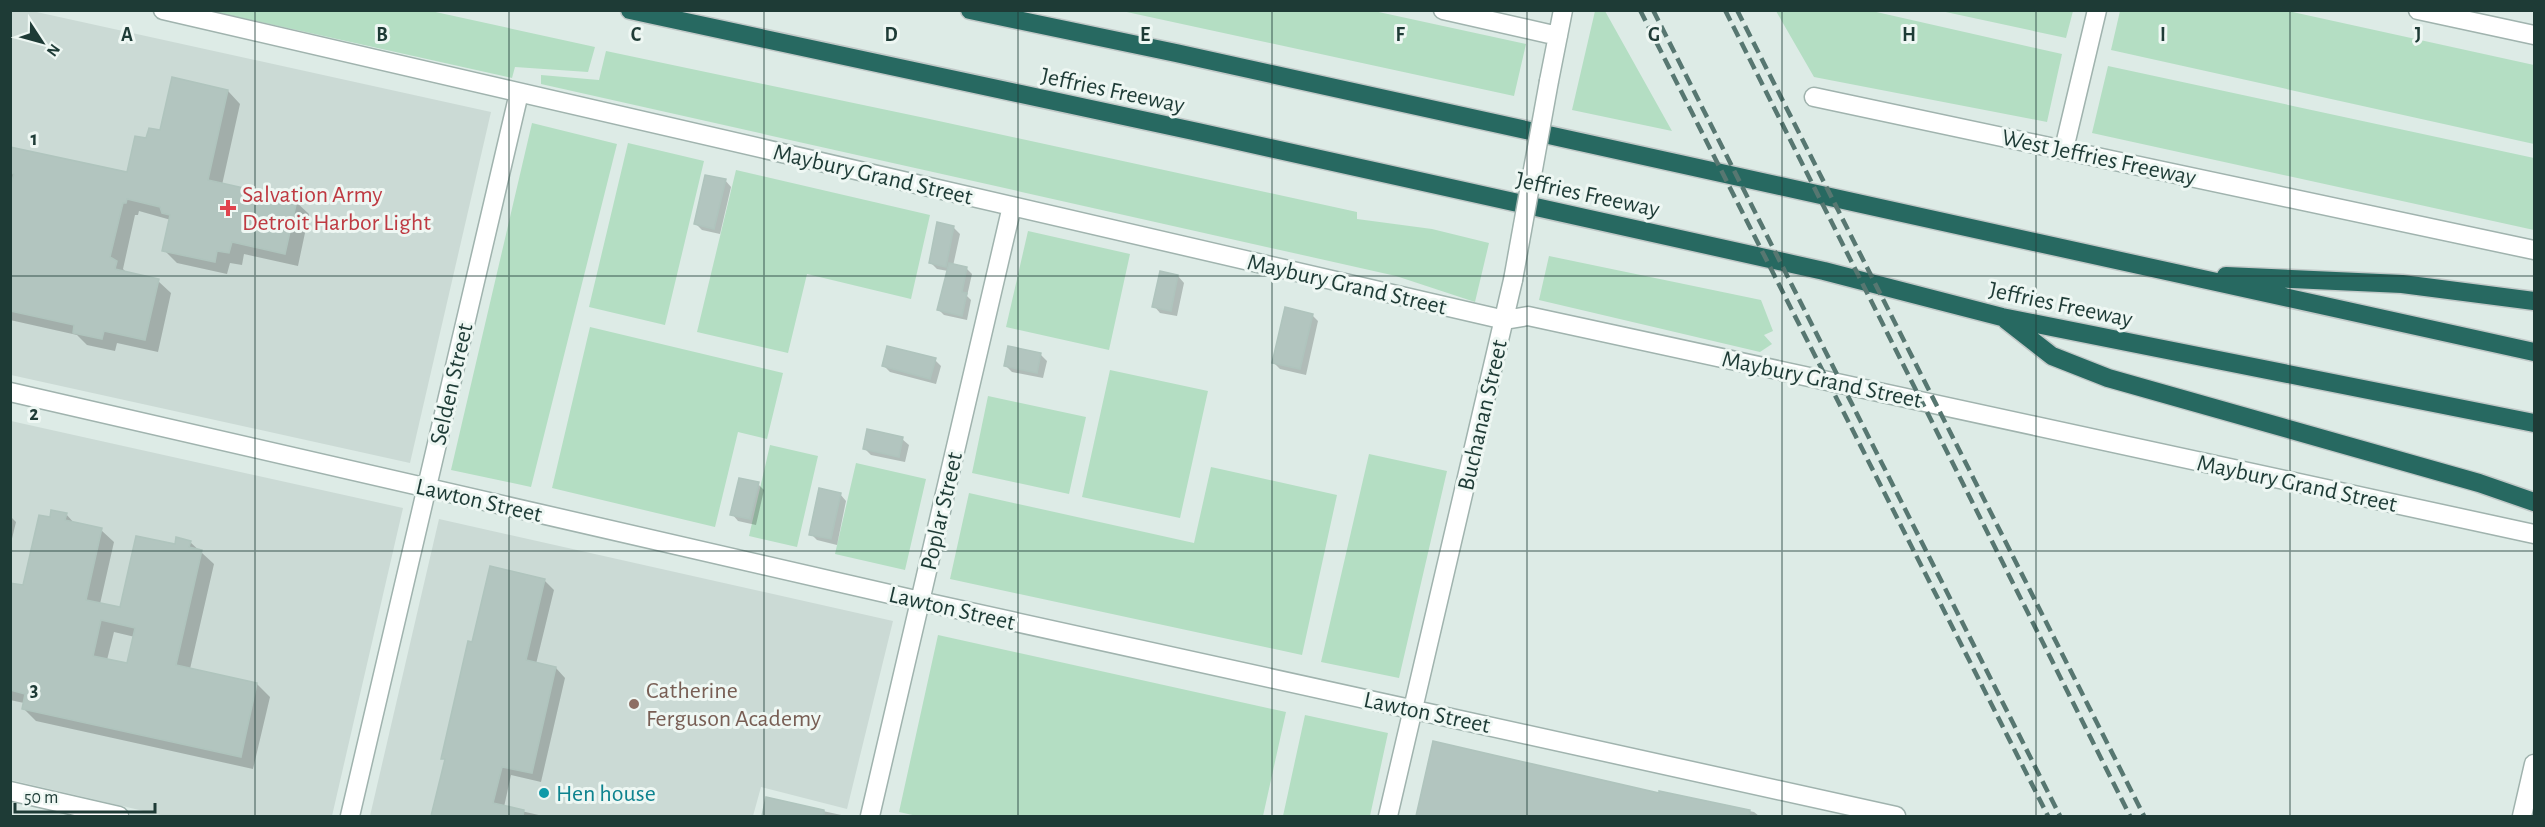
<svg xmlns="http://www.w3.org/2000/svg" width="2545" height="827" viewBox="0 0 2545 827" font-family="'Alegreya Sans',sans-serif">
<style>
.built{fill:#cbdad5}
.green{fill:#b4dec3}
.shadow{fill:#0003;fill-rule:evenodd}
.building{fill:#b2c5bf;stroke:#afc4bd;stroke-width:1.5;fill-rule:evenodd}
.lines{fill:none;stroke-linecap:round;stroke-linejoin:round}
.minor-casing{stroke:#a0b3ae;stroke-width:21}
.highway-casing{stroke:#c0c8c7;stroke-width:21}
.minor{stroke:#fff;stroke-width:18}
.highway{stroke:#276961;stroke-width:18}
.rail{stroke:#577771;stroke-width:4.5;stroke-dasharray:12 6;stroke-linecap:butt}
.minor-bridge-casing{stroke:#a0b3ae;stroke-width:21;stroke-linecap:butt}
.minor-bridge{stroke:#fff;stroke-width:18}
.grid{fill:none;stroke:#1e3b36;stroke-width:1.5;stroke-opacity:0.55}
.health-dot{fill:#e0444e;stroke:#eef7f3;stroke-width:2}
.education-dot{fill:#8d6e63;stroke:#eef7f3;stroke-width:2}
.culture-dot{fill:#0f9aa8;stroke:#eef7f3;stroke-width:2}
.labels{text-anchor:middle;stroke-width:6;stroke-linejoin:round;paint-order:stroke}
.street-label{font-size:24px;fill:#1e3b36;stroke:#eef7f3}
.health-label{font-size:24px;fill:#be3a42;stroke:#eef7f3;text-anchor:start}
.education-label{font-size:24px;fill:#785e54;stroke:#eef7f3;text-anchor:start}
.culture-label{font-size:24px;fill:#0d838f;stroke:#eef7f3;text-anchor:start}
.grid-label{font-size:20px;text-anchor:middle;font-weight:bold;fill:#1e3b36;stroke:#eef7f3;stroke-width:6;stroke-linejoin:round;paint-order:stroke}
</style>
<rect width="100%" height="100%" fill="#ddebe6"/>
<!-- built -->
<path class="built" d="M11,11H32L491,112L410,463L11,375Z
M11,421L403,508L332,816H165L11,780Z
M439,519L893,621L847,809L761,787L753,816H370Z"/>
<!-- green -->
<path class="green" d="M211,11H431L595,47L588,72L515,67L512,78Z
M1122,11H1374L1526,44L1514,96Z
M1595,11H1605L1672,131L1572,110Z
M1776,11H1872L2062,54L2047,122L1814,77Z
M1941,11H2073L2066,38Z
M2120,11H2288L2534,65V144L2111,50Z
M606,51L925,118L1357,212V219L1432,229L1489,243L1475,302L1396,276L541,84V75L599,80Z
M2108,66L2534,158V230L2092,133Z
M532,123L617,144L531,487L451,470Z
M628,143L704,161L665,325L589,307Z
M736,170L930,215L911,299L807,274L788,353L697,332Z
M1028,231L1130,254L1109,350L1006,327Z
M1549,256L1761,300L1773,331L1764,335L1772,344L1760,352L1539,300Z
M590,327L783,373L767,439L738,432L715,527L552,488Z
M1110,370L1208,391L1180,518L1082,497Z
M988,396L1086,417L1069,494L972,473Z
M770,445L818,456L797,547L749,536Z
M1369,454L1447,471L1399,678L1321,662Z
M856,463L926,479L905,570L835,554Z
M1211,467L1337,495L1302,655L950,579L969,493L1194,543Z
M938,635L1286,712L1263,816H917L899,812Z
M1305,715L1388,733L1370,816H1283Z"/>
<!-- shadow -->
<path class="shadow" d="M228,91L240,104L222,185L296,202L309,214L298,266L244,254L242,265L230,263L227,274L177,263L164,250L171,220L139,211L138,215H135L123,269L127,273L158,281L171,293L158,352L117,343L115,351L87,345L77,335L10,320V194L13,183L10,182V148L128,174L147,140Z
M725,180L731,187L720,234L702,230L696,224Z
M953,227L960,234L953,266L967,269L972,274L967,296L971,300L967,320L944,315L939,310L948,271L937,269L931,263Z
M1161,273L1178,276L1184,283L1177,316L1160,313L1154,306Z
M1312,315L1318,321L1306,375L1280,369L1274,363Z
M1009,348L1041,355L1047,361L1043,378L1012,372L1006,366Z
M935,360L941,366L936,384L890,372L884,366Z
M902,439L909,445L905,462L871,455L864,448Z
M758,484L764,490L756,525L738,521L732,514Z
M840,494L846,501L837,545L817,540L811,534Z
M66,514L75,524L101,530L114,542L100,604L121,609L176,546L190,542L214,564L190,669L257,684L270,697L253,769L36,721L23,708L24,703L10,700V584L24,587L51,519ZM114,632L135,637L128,665L107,660Z
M10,516L16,522L10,547Z
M544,580L554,590L536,664L556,668L565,678L541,782L511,775L504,807L543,816H433L446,761L443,758L473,644Z
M1434,742L1660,794V792L1754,812L1759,816H1417Z
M767,799L846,816H763Z"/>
<!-- building -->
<path class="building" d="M172,77L228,90L208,180L297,200L285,254L232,242L229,253L217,251L215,262L162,251L170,215L162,213L160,207L127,199L126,203H123L110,257L117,261L115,269L159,279L145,340L104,331L102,339L73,333L74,325L10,311V187L14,174L10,173V147L127,172L135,136L146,138L149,128L160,130Z
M705,175L726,179L714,229L694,224Z
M937,222L954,226L946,267L929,263Z
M949,263L967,267L962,292L967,293L962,316L937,310Z
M1160,271L1178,275L1171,311L1152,307Z
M1285,307L1313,314L1300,369L1272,363Z
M887,346L936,358L930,379L882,366Z
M1008,346L1041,353L1037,373L1004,366Z
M867,429L903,437L899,457L863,449Z
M739,478L759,482L750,519L730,515Z
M819,488L841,493L831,539L809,535Z
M51,510L67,513L65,520L102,528L86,600L120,607L136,536L175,544L176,537L191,541L189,547L202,550L176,665L257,683L241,757L22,709L25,694L10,690V583L23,585L39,515L50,517ZM101,620L135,628L127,663L93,656Z
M490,566L545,579L526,660L556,667L532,773L502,767L493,803L524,810L523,816H431L445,759H441L468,641L472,642Z
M1433,741L1659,793V791L1750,810L1749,816H1416Z
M766,797L824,810V816H762Z"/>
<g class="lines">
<!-- minor casing -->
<g class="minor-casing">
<path id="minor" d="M163,10L1505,320L1528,316L2534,534
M1443,10L1558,36
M2418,10L2534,35
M1549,81L1563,10
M1814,97L2534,250
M2064,149L2097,10
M10,392L920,601L1896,816
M10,791L119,816
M350,816L519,93
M870,816L1012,206
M1388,816L1513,280
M2522,816L2534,764"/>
</g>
<!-- highway casing -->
<g class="highway-casing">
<path id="highway" d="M630,10L1198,132L1824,271L2002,317L2534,423
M970,10L1176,53L2534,352
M2226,276L2402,284L2534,301
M2006,320L2052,356L2108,378L2479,483L2534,502"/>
</g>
<!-- minor -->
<use href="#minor" class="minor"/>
<!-- highway -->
<use href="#highway" class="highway"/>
<!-- rail -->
<path class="rail" d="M1640,10L2048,816
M1653,10L2060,816
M1725,10L2130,816
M1737,10L2144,816"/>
<!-- minor-bridge casing -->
<g class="minor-bridge-casing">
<path id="minor-bridge" d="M1513,280L1549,81"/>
</g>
<!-- minor-bridge -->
<use href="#minor-bridge" class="minor-bridge"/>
</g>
<!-- grid -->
<path class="grid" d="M255,10V816M509,10V816M764,10V816M1018,10V816M1272,10V816M1527,10V816M1782,10V816M2036,10V816M2290,10V816M10,276H2534M10,551H2534"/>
<!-- markers -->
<path class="health-dot" d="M225 199h6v6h6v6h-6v6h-6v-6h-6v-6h6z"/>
<circle class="education-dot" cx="634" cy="704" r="6"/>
<circle class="culture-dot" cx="544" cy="793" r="6"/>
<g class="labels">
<!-- street labels -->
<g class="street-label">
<text transform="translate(1113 90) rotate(12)" y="8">Jeffries Freeway</text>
<text transform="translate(2099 157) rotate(12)" y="8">West Jeffries Freeway</text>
<text transform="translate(873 174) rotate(13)" y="8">Maybury Grand Street</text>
<text transform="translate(1588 194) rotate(12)" y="8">Jeffries Freeway</text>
<text transform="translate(1347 284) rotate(13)" y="8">Maybury Grand Street</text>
<text transform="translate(2061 304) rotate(12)" y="8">Jeffries Freeway</text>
<text transform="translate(1822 379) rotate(12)" y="8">Maybury Grand Street</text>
<text transform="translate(451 384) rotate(-77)" y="8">Selden Street</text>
<text transform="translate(1482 415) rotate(-77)" y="8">Buchanan Street</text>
<text transform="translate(2297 483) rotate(12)" y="8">Maybury Grand Street</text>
<text transform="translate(479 500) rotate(13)" y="8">Lawton Street</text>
<text transform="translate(941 511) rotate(-77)" y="8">Poplar Street</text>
<text transform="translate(952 608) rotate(13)" y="8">Lawton Street</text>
<text transform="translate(1427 712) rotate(12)" y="8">Lawton Street</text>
</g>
<!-- health labels -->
<g class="health-label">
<text x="242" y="202">Salvation Army<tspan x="242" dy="28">Detroit Harbor Light</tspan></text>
</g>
<!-- education labels -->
<g class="education-label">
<text x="646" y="698">Catherine<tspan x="646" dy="28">Ferguson Academy</tspan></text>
</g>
<!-- culture labels -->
<g class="culture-label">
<text x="556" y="801">Hen house</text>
</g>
</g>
<g class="grid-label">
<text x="127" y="41">A</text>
<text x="382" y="41">B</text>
<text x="636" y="41">C</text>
<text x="891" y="41">D</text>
<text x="1145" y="41">E</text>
<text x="1400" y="41">F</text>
<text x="1654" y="41">G</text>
<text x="1909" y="41">H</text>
<text x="2163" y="41">I</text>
<text x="2418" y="41">J</text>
<text x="34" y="145">1</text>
<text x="34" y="420">2</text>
<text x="34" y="696">3</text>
</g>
<!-- border -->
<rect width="2545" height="827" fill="none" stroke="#1e3b36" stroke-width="24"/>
<!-- north arrow -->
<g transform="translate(42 42) rotate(126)" stroke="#eef7f3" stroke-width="4.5" paint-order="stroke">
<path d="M0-4.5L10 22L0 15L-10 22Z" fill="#1e3b36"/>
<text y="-9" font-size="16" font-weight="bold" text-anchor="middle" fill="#1e3b36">N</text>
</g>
<!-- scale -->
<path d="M15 803v9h140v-9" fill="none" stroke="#1e3b36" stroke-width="3"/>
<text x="24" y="803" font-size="18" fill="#1e3b36" stroke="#eef7f3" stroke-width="4.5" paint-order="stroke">50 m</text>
</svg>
